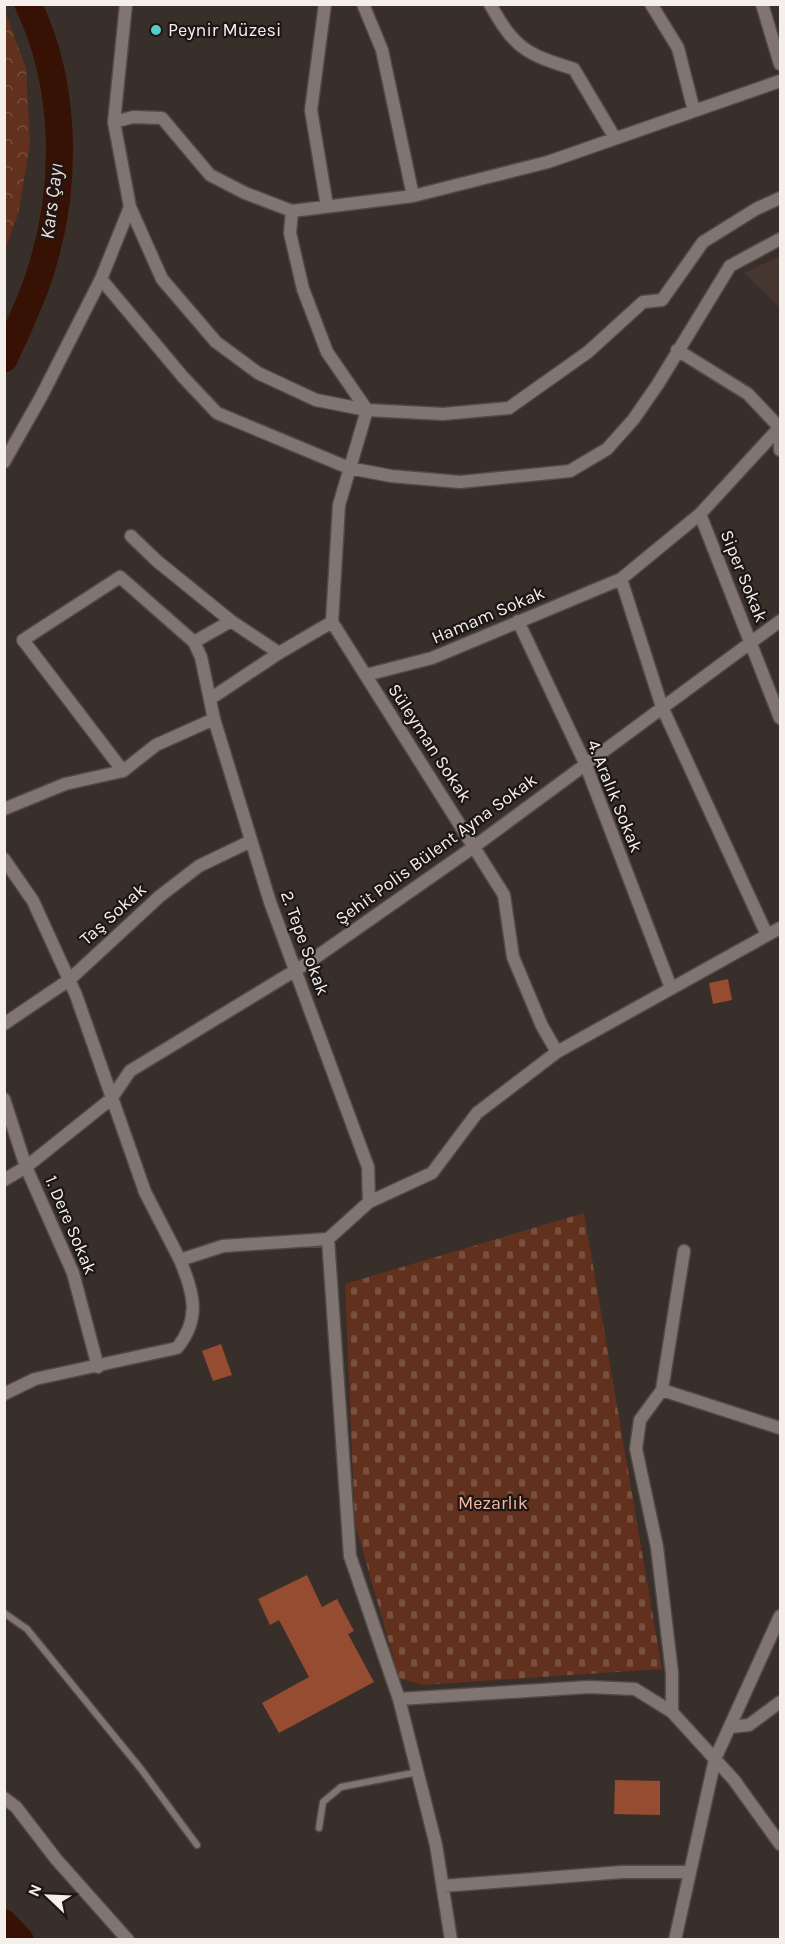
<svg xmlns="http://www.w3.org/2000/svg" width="785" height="1944" viewBox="0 0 785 1944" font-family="Karla,sans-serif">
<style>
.built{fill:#463630}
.forest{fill:url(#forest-crowns)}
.cemetery{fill:url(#cemetery-stones)}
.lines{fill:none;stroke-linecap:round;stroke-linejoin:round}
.river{stroke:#361104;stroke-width:27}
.building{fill:#954c30}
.service-casing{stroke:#524a47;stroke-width:9}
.minor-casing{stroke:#524a47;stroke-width:15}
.service{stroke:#807571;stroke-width:6}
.minor{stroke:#807571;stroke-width:12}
.poi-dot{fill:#54cdc8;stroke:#1c1716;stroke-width:2}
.labels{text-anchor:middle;stroke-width:4.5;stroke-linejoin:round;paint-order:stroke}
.poi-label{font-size:18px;fill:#f5efec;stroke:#1c1716;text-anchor:start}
.street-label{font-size:18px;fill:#f5efec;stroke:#1c1716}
.park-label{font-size:18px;fill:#f8b8a0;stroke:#1c1716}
.water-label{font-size:20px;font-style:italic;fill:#f0dad2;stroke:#1c1716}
</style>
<defs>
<pattern id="forest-crowns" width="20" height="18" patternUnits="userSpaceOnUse" patternTransform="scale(1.5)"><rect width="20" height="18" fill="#62311d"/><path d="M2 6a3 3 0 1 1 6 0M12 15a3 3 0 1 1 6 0" fill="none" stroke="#794f3e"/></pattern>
<pattern id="cemetery-stones" width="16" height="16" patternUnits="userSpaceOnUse" patternTransform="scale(1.5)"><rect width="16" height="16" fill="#62311d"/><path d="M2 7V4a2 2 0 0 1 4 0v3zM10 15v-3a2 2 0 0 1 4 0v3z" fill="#794f3e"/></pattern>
</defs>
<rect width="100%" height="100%" fill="#382e2a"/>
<!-- built -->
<path class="built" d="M780,256V308L744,273Z"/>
<!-- forest -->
<path class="forest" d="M6,14L26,68L30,145L18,214L5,250Z"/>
<!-- cemetery -->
<path class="cemetery" d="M584,1213L662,1669L422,1685L399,1678L355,1523L345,1284Z"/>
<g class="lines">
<!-- river -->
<path class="river" d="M4,359C17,330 32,301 41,270C68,185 67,86 28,4
M4,1923L20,1940"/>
</g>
<!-- building -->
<path class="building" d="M728,979L732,1000L713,1004L709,983Z
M221,1344L232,1375L213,1381L202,1351Z
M307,1575L322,1607L337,1599L354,1631L348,1634L374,1682L279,1733L262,1703L309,1677L279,1620L270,1625L258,1599Z
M615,1780L660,1781V1815L614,1814Z"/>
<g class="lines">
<!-- service casing -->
<g class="service-casing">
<path id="service" d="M4,1613L27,1629L141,1769L197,1845
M319,1828L323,1802L341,1787L418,1772"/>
</g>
<!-- minor casing -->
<g class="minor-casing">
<path id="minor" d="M325,4L311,110L327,206
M363,4L382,50L413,196
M490,4C515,49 526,54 574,69L615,138
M651,4L678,48L694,111
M762,4L780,64
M114,122L126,4
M130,207L101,279L183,377L217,413L349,468L391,476L460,482L570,471L607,449L633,420L658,384L730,266L780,239
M292,211L413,196L548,162L780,81
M677,350L748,394L780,428
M780,428V450
M4,462L41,397L101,279
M700,514L780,718
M131,536L157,561L231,621
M621,579L662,707L767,935
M518,621L585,763L671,988
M332,622L504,895L513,957L542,1026L557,1052
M194,642L231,621L279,653L332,622L339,505L367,410L327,352L303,289L290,233L292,211L245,193L210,175L162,118L133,117L114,122L130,207L162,279L216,342L258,373L316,400L367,410L443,414L509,408L588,352L643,302L662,300L703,242L756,209L780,198
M366,675L432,658L621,579L700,514L780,427
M210,699L279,653
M123,771L23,640L120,577L194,642L201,657L214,719L270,902L368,1167L369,1202L328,1239
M4,809L65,784L123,771L156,745L214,719
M4,859L33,901L76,995L145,1192L180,1260
M4,1024L69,980L160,896L199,866L251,841
M4,1099L26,1167L73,1273L98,1367
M4,1180L26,1167L111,1099L130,1071L309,962L475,846L780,621
M369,1202L432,1173L477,1113L557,1052L780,928
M328,1239L350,1556L399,1699L589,1687L635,1689L672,1712L734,1780L780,1844
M684,1251L662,1390L780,1428
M662,1390L640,1420L636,1449L657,1547L672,1673V1712
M4,1394L35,1379L177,1348C201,1319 194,1293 180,1260L223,1246L328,1239
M399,1699L436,1845L451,1940
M730,1727L749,1725L780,1702
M4,1798L16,1807L56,1859L128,1940
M443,1886L622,1872H690
M675,1940L715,1759L780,1616"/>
</g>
<!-- service -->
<use href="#service" class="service"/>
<!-- minor -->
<use href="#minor" class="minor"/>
</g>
<!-- markers -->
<circle class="poi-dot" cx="156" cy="30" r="6"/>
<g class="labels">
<!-- poi labels -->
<g class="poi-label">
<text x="168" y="36">Peynir Müzesi</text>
</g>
<!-- street labels -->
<g class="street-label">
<text transform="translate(744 576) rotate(68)" y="6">Siper Sokak</text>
<text transform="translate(488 615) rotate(-23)" y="6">Hamam Sokak</text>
<text transform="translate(430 743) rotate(57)" y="6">Süleyman Sokak</text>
<text transform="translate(615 796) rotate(68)" y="6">4. Aralık Sokak</text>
<text transform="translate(436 849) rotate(-36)" y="6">Şehit Polis Bülent Ayna Sokak</text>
<text transform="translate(113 914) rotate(-42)" y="6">Taş Sokak</text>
<text transform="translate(305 943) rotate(70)" y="6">2. Tepe Sokak</text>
<text transform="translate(71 1225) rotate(67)" y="6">1. Dere Sokak</text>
</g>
<!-- park labels -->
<g class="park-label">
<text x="493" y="1509">Mezarlık</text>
</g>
<!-- water labels -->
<g class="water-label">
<text transform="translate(51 201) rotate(-83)" y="7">Kars Çayı</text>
</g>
</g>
<!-- border -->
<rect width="785" height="1944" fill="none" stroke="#f5efec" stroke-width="12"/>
<!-- north arrow -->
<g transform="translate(48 1896) rotate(293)" stroke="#1c1716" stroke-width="4.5" paint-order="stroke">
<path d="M0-4.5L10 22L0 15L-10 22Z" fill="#f5efec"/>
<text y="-9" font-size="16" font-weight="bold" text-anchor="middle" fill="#f5efec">N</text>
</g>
</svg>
